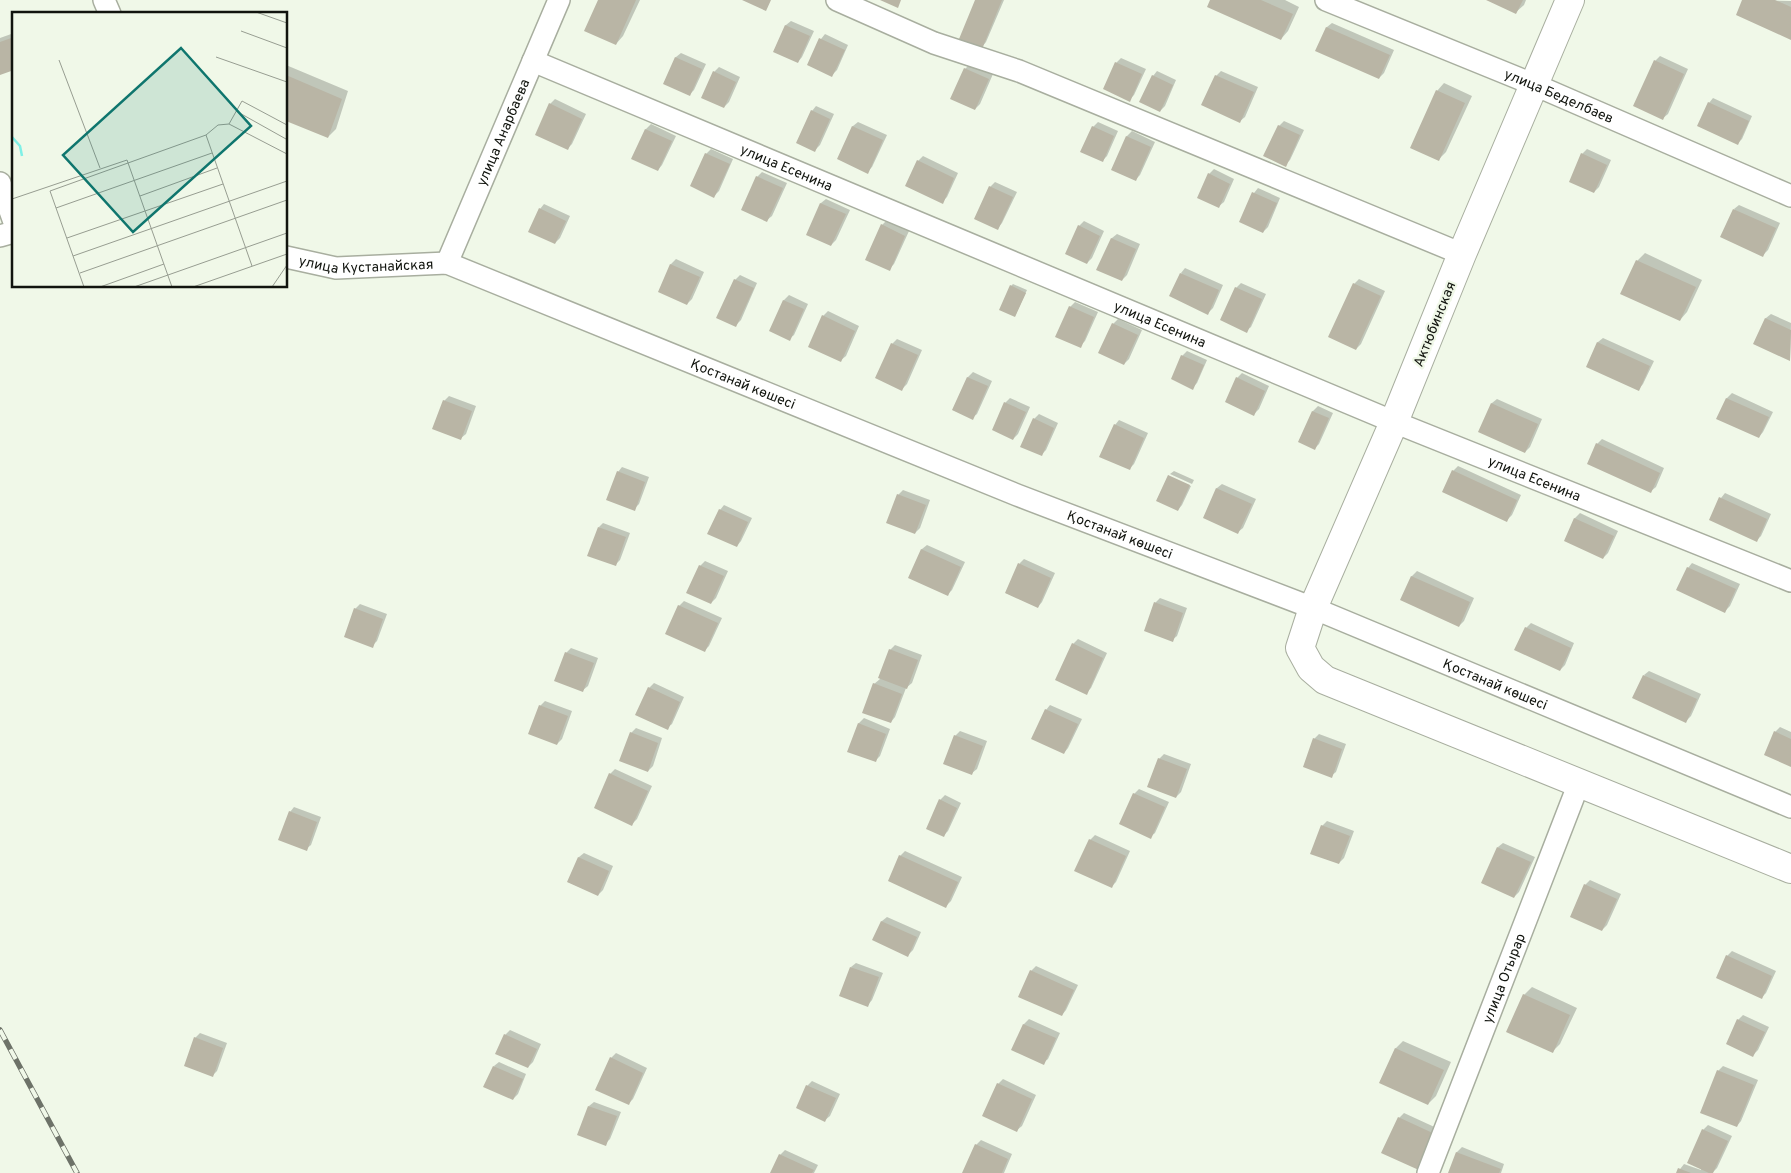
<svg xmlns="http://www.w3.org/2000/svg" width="1791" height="1173" viewBox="0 0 1791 1173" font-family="Overpass,sans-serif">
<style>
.shadow{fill:#0003}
.building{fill:#b9b5a5}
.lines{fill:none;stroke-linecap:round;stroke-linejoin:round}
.street-casing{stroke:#a8ae9f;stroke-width:24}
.secondary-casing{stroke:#a8ae9f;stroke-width:30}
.street{stroke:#fff;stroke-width:21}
.secondary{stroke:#fff;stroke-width:28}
.rail-casing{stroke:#6d7268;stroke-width:5.5}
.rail{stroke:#f0f8e8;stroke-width:4;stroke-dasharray:11;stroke-linecap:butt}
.labels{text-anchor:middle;stroke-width:4.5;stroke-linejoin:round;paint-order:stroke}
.street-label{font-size:14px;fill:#11140e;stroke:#f0f8e8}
.inset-river{fill:none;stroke:#7ff0e6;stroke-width:2.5}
.inset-road{fill:none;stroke:#979d91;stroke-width:1}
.view{fill:#0f766e;fill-opacity:0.15;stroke:#0f766e;stroke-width:2.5}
.inset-edge{fill:none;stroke:#11140e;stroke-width:2.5}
</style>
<rect width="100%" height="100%" fill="#f0f8e8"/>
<!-- shadow -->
<path class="shadow" d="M599,0H640L623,36L616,44Z
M976,0H1004L986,42L982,47Z
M1211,0H1285L1299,7L1288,31L1281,39Z
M1489,0H1526L1524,5L1516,12Z
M1744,0L1791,1V39Z
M791,21L814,31L802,57L798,62L774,51L786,25Z
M1332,23L1394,50L1384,73L1379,78L1317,50L1327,27Z
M14,33V69L0,74V38Z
M825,34L848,45L837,70L832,75L821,39Z
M681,53L706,64L694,90L689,95L664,83L676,57Z
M1660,56L1688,69L1668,114L1663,118L1655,61Z
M1121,58L1146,69L1134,95L1129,100L1116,63Z
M970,64L993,74L980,104L975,109L965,69Z
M286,65L348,91L336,129L328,137L286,120Z
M719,67L740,77L729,102L724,107L714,72Z
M1157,71L1176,80L1165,106L1160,111L1153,76Z
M1221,71L1258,87L1245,117L1240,121L1216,76Z
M1444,83L1472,96L1446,152L1439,159L1437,91Z
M1713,98L1752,116L1742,139L1737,144L1709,103Z
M555,99L586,114L572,144L567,149L550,104Z
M816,106L834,114L820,145L815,150L812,111Z
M1284,121L1304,130L1290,160L1285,165L1279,126Z
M858,122L887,135L872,167L867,172L839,159L853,126Z
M1098,122L1118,131L1107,156L1102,161L1093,127Z
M651,124L676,136L662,165L658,170L633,158L646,129Z
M1132,131L1155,142L1140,175L1135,180L1112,169L1127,136Z
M711,149L733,159L719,191L714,196L706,154Z
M1587,149L1611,160L1599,187L1594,192L1582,154Z
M923,156L958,173L947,197L942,202L918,161Z
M1214,169L1234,179L1224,202L1219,206L1209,174Z
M762,172L787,183L772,216L767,220L757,177Z
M995,182L1017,192L1002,223L998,228L990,187Z
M1258,188L1280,198L1268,227L1263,232L1254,193Z
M826,199L850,210L836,240L831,245L807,234L821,203Z
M544,204L570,216L560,238L555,243L540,209Z
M1739,205L1780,223L1768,250L1763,255L1734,209Z
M887,220L909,231L894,264L889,269L882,225Z
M1084,221L1104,231L1092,258L1087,263L1079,226Z
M1117,234L1140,244L1127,275L1122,280L1098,269L1112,238Z
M1645,253L1702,280L1687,312L1680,320L1637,261Z
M676,259L704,272L692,299L687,304L659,291L671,264Z
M1185,268L1223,285L1213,308L1208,313L1181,273Z
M740,275L757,283L741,320L736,325L735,280Z
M1359,279L1385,291L1361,344L1356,349L1354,284Z
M1241,283L1266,294L1251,327L1246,331L1236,288Z
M1013,284L1027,290L1015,316L1011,286Z
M789,295L808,304L794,335L789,339L771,331L784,300Z
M1075,302L1098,312L1085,341L1080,346L1070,307Z
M828,311L859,326L846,356L841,360L823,316Z
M1771,314L1791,323L1790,359L1755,343L1766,318Z
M1118,319L1142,330L1129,359L1124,364L1113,324Z
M1603,338L1654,361L1643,384L1639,389L1588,366L1598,342Z
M897,339L922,350L907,384L902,389L892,344Z
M1187,351L1207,360L1197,383L1192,388L1182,356Z
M973,372L992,381L977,414L972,418L953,410L968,377Z
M1242,373L1269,386L1259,409L1254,414L1237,378Z
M1732,393L1773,412L1763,432L1759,437L1718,418L1727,398Z
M449,396L476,406L466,434L461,438L444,401Z
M1010,398L1030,407L1018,434L1013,439L1005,403Z
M1497,399L1542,419L1530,447L1525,452L1480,431L1492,403Z
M1318,406L1333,413L1319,444L1315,448L1299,441L1313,411Z
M1039,414L1058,423L1046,450L1041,455L1034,419Z
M1119,420L1148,433L1134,464L1129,469L1115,425Z
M1602,439L1664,468L1656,487L1651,491L1597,444Z
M1458,466L1521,495L1512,515L1507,520L1453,471Z
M622,467L649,477L639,504L634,509L618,472Z
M1174,471L1194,480L1192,484L1170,474Z
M1169,475V477L1191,486L1182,505L1178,510L1157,500Z
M1222,484L1256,499L1243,528L1238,532L1204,517L1217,488Z
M903,490L930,500L920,528L915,533L898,495Z
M1725,493L1771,514L1761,536L1757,540L1721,498Z
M724,505L752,518L741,541L737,546L720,510Z
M1580,513L1618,531L1608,553L1603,558L1565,540L1575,518Z
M603,523L630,533L620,560L615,565L599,527Z
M927,545L965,562L952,590L947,595L910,577L922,549Z
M1024,559L1055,573L1042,602L1038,607L1006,593L1020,563Z
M705,561L728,571L716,598L711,603L700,566Z
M1692,563L1740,584L1730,606L1725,611L1688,568Z
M1417,571L1474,598L1464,621L1459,626L1402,599L1412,576Z
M1160,598L1187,608L1177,636L1172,640L1155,603Z
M684,601L722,618L709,646L704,651L679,606Z
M360,604L387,614L377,641L372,646L355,609Z
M1531,623L1574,643L1565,665L1560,670L1526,628Z
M1078,639L1107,653L1091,688L1086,693L1073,644Z
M895,645L922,655L912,683L906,688L895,717L891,722L874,684L880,679L890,650Z
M571,648L598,658L588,686L583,690L566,653Z
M1649,671L1701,694L1691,716L1686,721L1644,675Z
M654,683L684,697L672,724L667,728L649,688Z
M545,701L572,711L562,739L557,744L540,706Z
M1050,705L1082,719L1068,748L1064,753L1046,710Z
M864,718L890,729L880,756L875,761L849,751L859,723Z
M1780,727L1791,732V766L1775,732Z
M636,728L662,738L653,766L648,771L631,733Z
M960,731L987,741L977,769L972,773L955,736Z
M1319,734L1346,744L1336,772L1331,776L1314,739Z
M1164,754L1191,764L1181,792L1176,797L1159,759Z
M615,769L652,786L637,819L632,824L610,774Z
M1139,789L1169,802L1155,833L1150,837L1134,794Z
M945,795L961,803L948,831L943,836L940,800Z
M294,807L321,817L311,845L306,849L290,812Z
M1327,821L1354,831L1344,858L1339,863L1322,826Z
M1095,835L1130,851L1116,882L1111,887L1090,840Z
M1503,843L1535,857L1519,892L1514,897L1498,847Z
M905,851L962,877L951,901L946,906L900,856Z
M584,853L613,866L603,890L598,895L568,882L579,857Z
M1590,880L1621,894L1607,925L1602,930L1585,885Z
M887,917L921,932L913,950L908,955L874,940L882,921Z
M1732,951L1776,971L1766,993L1761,998L1727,956Z
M856,963L883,973L872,1000L868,1005L851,967Z
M1036,966L1078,985L1066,1010L1062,1015L1031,971Z
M1532,987L1577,1008L1560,1044L1552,1052L1524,995Z
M1743,1015L1769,1027L1758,1050L1753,1055L1738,1020Z
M1029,1019L1060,1033L1048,1059L1043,1063L1013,1050L1024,1024Z
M510,1030L541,1044L533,1062L528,1067L505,1035Z
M200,1033L227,1043L217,1071L212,1076L195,1038Z
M1403,1041L1451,1062L1436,1096L1428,1104L1380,1082L1396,1048Z
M616,1053L647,1068L633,1099L628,1104L611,1058Z
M499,1062L526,1074L518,1094L513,1099L494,1066Z
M1723,1066L1758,1080L1741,1121L1737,1126L1718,1071Z
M1003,1079L1036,1095L1022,1126L1017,1130L998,1084Z
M812,1081L840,1094L830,1116L825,1120L807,1086Z
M594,1102L621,1112L610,1139L605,1144L589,1106Z
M1404,1113L1441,1130L1420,1170L1399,1118Z
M1708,1125L1732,1136L1717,1168L1712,1173H1677L1684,1164L1701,1170V1168L1689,1162L1703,1130Z
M981,1140L1012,1154L1004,1173H963L976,1145Z
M1462,1147L1504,1164L1501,1173H1449L1457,1152Z
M785,1150L818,1165L814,1173H772L780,1155Z"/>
<!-- building -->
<path class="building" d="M598,0H636L616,45L584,31Z
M742,0H771L766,11Z
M880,0H901L898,8Z
M975,0H1002L982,49L959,39Z
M1210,0H1261L1293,14L1281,40L1207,7Z
M1486,0H1523L1516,14Z
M1742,0H1775L1791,7V40L1736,15Z
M785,25L810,36L798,63L773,52Z
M1326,27L1390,55L1379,79L1315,51Z
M14,37V70L0,75V42Z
M819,38L845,50L832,77L807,65Z
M675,57L702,69L690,96L663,84Z
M1654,60L1684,74L1663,120L1633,106Z
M1115,62L1142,74L1130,102L1103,89Z
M964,68L989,79L975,110L950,99Z
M713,71L736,82L724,108L701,98Z
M286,75L342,99L328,138L286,121Z
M1152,75L1173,85L1160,112L1139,102Z
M1215,75L1254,92L1240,123L1201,105Z
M1436,90L1465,103L1439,161L1410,148Z
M1708,102L1749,121L1738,145L1697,126Z
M549,103L582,119L568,150L535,135Z
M811,110L830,119L815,152L796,143Z
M1278,125L1300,135L1286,167L1263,156Z
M852,126L883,140L868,174L837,159Z
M1092,126L1114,136L1103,162L1080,152Z
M645,129L672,141L658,171L631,159Z
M1126,136L1151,147L1136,181L1111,170Z
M705,153L730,164L714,198L690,186Z
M1581,153L1607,165L1594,193L1569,182Z
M917,160L954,178L943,204L905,186Z
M1208,173L1230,184L1219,208L1197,198Z
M756,176L783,188L767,222L741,210Z
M989,186L1013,197L998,230L974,219Z
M1252,192L1277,203L1263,233L1239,222Z
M820,203L846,214L831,246L806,235Z
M539,208L566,221L555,244L528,232Z
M1733,209L1776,228L1763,257L1720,237Z
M881,224L905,236L890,271L865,260Z
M1078,225L1100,236L1087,264L1065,254Z
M1111,238L1136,249L1122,281L1096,270Z
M1636,260L1696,287L1680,321L1620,294Z
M670,264L700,277L687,305L658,292Z
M1180,273L1219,290L1208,315L1169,296Z
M734,279L754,288L736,327L716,318Z
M1353,283L1381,296L1356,350L1328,337Z
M1010,285L1026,293L1015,317L999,310Z
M1235,287L1262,299L1247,333L1220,320Z
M783,300L804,309L790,341L769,331Z
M1069,306L1094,317L1081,348L1055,337Z
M822,315L855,331L841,362L808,347Z
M1765,318L1791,330L1790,361L1753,344Z
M1112,323L1138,335L1124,365L1098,353Z
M1597,342L1650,366L1639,391L1586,367Z
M891,343L918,355L902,391L875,378Z
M1181,355L1204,365L1193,390L1171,379Z
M967,377L988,386L973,420L952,410Z
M1236,377L1265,391L1254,416L1225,402Z
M1726,398L1769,417L1759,438L1716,419Z
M443,400L472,411L461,440L432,429Z
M1004,402L1026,412L1013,440L992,430Z
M1491,403L1538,424L1525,453L1478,432Z
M1312,411L1329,418L1315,450L1298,442Z
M1033,418L1054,428L1042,456L1020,447Z
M1114,424L1144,438L1130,470L1099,457Z
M1596,443L1660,473L1651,493L1587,464Z
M1452,470L1517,500L1507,522L1442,492Z
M617,471L645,482L635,511L606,500Z
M1168,475L1190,485L1178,511L1156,501Z
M1216,488L1252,504L1238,534L1203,518Z
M897,494L926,505L915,534L886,523Z
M1719,497L1767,519L1757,542L1709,520Z
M719,509L748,522L737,547L707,534Z
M1574,518L1614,536L1603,559L1564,541Z
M598,527L626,537L616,566L587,556Z
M921,549L961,567L948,596L908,578Z
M1018,563L1051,578L1038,608L1005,593Z
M699,565L724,576L711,604L686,593Z
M1687,567L1736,589L1725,613L1676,590Z
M1411,576L1470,602L1459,627L1400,600Z
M1154,602L1183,613L1173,642L1144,631Z
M678,605L718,623L705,652L665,634Z
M354,608L383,619L373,648L344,637Z
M1525,627L1571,648L1560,671L1514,650Z
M1072,643L1103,658L1087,695L1055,680Z
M889,649L918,660L907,689L878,678Z
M565,652L594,663L583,692L554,681Z
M1643,675L1697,699L1686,723L1632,698Z
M873,683L902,694L891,723L862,713Z
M648,687L680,702L668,730L635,715Z
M539,705L568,716L557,745L528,734Z
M1045,709L1078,724L1064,754L1031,739Z
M858,723L886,734L876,762L847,752Z
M1774,731L1791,739V767L1764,755Z
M630,732L658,743L648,772L619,761Z
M954,735L983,746L972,775L943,764Z
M1313,738L1342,749L1332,778L1303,767Z
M1158,758L1187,769L1176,798L1147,787Z
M609,773L648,791L632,826L594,808Z
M1133,793L1165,807L1151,839L1119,824Z
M939,799L957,808L944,837L926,829Z
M289,811L317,822L307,851L278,840Z
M1321,825L1350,836L1339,864L1310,854Z
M1089,839L1126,856L1112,888L1074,871Z
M1497,847L1531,862L1514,898L1481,883Z
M899,855L958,882L946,908L888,881Z
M578,857L609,871L598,896L567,882Z
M1584,884L1617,899L1602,931L1570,917Z
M881,921L917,937L908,957L872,940Z
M1726,955L1772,976L1762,999L1716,978Z
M850,967L879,977L868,1007L839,996Z
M1030,970L1074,990L1062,1016L1018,997Z
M1523,994L1570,1015L1553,1053L1506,1032Z
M1737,1019L1765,1032L1753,1057L1726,1044Z
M1023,1024L1056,1038L1044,1065L1011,1050Z
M504,1034L537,1049L528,1068L495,1054Z
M194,1037L223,1048L213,1077L184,1066Z
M1395,1048L1444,1070L1428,1105L1379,1083Z
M610,1057L643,1073L629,1105L595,1090Z
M493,1066L523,1079L513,1100L483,1087Z
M1717,1070L1754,1085L1737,1127L1700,1113Z
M997,1083L1032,1099L1017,1132L982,1116Z
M806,1085L836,1098L825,1122L796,1108Z
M588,1106L617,1116L606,1146L577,1135Z
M1398,1117L1437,1135L1421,1171L1381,1153Z
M1702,1129L1728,1141L1713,1173H1709L1687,1163Z
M975,1144L1008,1159L1002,1173H962Z
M1456,1152L1501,1169L1499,1173H1448Z
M779,1154L814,1170L812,1173H770Z
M1678,1168L1691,1173H1676Z"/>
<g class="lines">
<!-- street casing -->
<g class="street-casing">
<g id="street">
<path d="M104,0L110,14"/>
<path d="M837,0L934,43L1019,71L1462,254"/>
<path id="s1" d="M1326,0L1535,85L1791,196"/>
<path id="s2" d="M533,61L1394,422L1791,581"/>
<path d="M0,183L14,222"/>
<path d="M0,236L14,232"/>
<path id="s3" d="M286,257L336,268L447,263L1017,495L1313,608L1791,807"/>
<path id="s4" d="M447,263L559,0"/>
<path id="s5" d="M1428,1173L1579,783"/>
</g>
</g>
<!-- secondary casing -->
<g class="secondary-casing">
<path id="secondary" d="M1570,0L1462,254L1394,422L1313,608L1300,648L1311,668L1325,680L1791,869"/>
</g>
<!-- street -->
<use href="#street" class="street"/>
<!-- secondary -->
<use href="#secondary" class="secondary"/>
<!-- rail casing -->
<g class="rail-casing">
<path id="rail" d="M0,1030L77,1173"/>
</g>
<!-- rail -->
<use href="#rail" class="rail"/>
</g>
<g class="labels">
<!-- street labels -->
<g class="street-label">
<text dy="5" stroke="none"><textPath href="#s1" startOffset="252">улица Беделбаев</textPath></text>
<text dy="5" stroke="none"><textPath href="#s4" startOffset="142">улица Анарбаева</textPath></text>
<text dy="5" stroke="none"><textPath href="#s2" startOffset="275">улица Есенина</textPath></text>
<text dy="5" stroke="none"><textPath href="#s3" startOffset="81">улица Кустанайская</textPath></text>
<text transform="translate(1434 324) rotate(-68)" y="5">Актюбинская</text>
<text dy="5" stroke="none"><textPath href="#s2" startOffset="680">улица Есенина</textPath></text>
<text dy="5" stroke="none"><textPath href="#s3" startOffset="482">Қостанай көшесі</textPath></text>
<text dy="5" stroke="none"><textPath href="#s2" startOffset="1085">улица Есенина</textPath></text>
<text dy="5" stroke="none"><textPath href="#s3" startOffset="888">Қостанай көшесі</textPath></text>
<text dy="5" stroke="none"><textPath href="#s3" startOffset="1292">Қостанай көшесі</textPath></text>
<text dy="5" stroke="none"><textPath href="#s5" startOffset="209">улица Отырар</textPath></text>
</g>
</g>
<!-- overview -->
<g transform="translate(12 12)">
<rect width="275" height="275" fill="#f0f8e8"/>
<path class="inset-river" d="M0,125L8,134L10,144"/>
<path class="inset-road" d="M244,0L275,11M229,19L275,36M204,45L275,70M47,48L88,156M224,99L274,127M217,112L230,89L275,113M194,123L240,254M38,179L194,123L206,113L217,112L275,142M38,179L72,275M128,184L205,156M0,187L115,148L160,275M44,196L200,141M55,226L211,172M61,244L275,169M68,261L275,188M88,275L152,252M122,275L275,221M181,275L275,242M260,275L275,253"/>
<path class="view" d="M169,36L239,114L121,220L51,143Z"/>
<rect width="275" height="275" class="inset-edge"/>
</g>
</svg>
